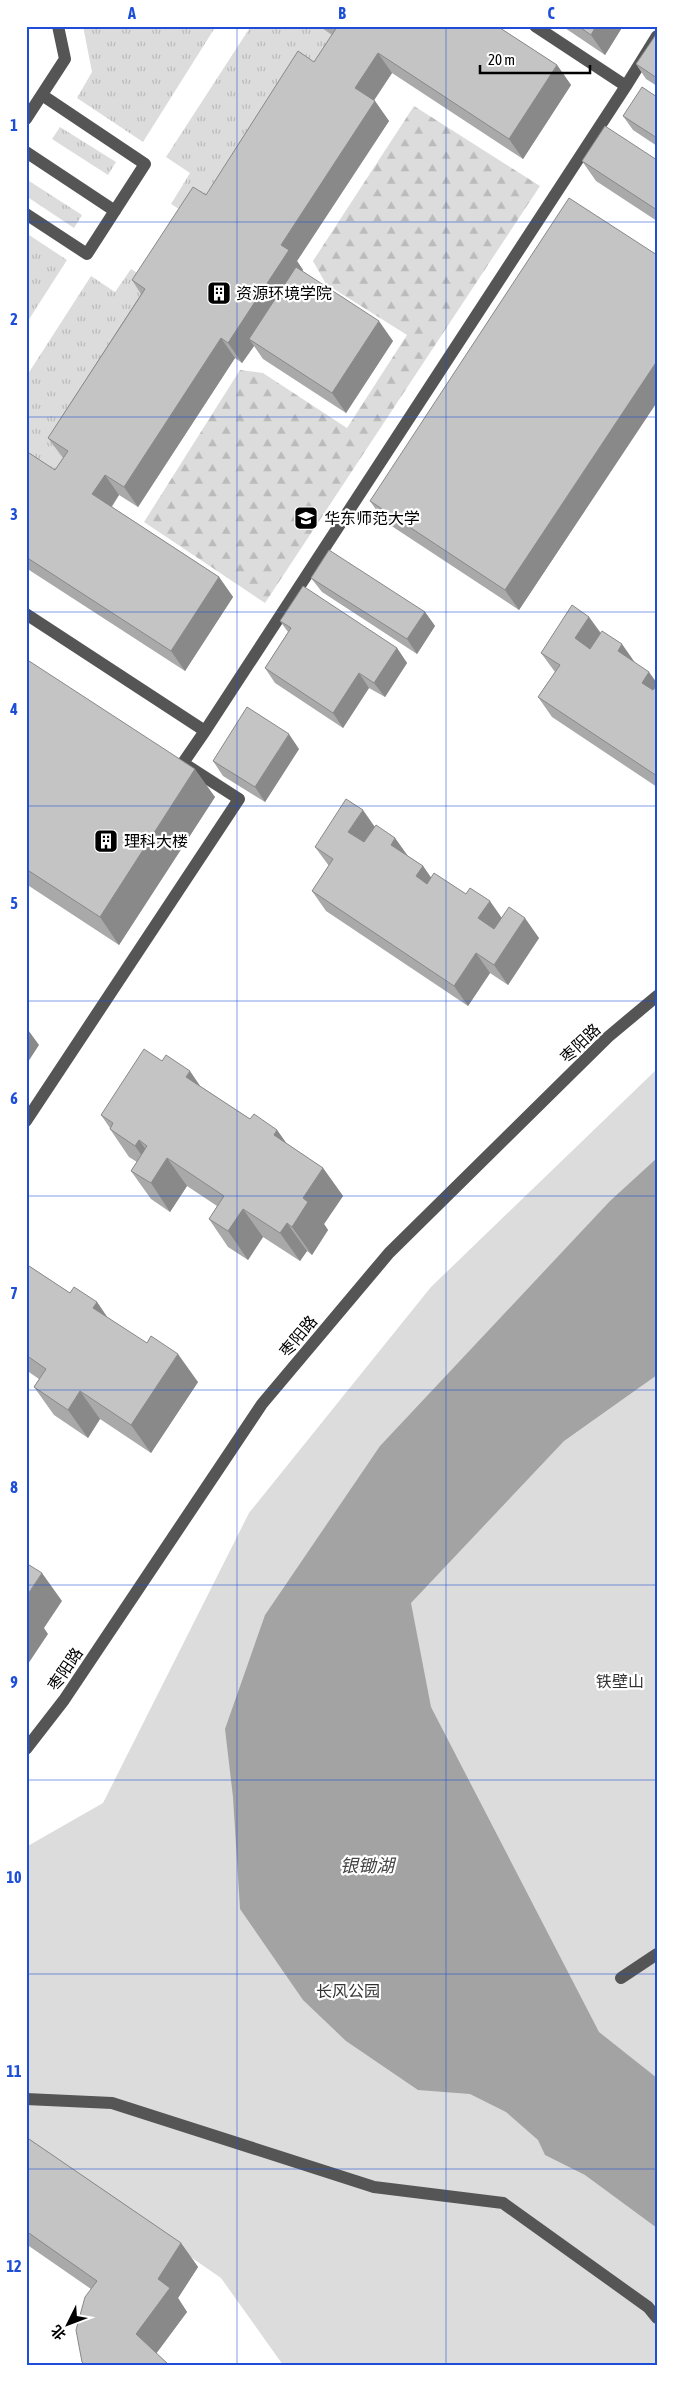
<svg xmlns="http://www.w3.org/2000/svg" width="683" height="2391" viewBox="0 0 683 2391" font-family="'Asap Condensed','Noto Sans SC',sans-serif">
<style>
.grass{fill:url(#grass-tufts)}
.forest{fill:url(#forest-firs)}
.green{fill:#dcdcdc}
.water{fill:#a3a3a3}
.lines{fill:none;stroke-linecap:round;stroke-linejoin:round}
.minor{stroke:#555;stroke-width:12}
.wall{fill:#a9a9a9}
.shaded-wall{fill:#898989}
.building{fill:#c4c4c4;stroke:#898989}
.grid{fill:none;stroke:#1d4ed8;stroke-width:1;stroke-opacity:0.55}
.labels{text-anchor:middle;stroke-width:4.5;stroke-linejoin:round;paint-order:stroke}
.poi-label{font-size:16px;fill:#000;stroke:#fff;text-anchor:start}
.street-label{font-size:16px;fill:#000;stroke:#fff}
.park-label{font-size:16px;fill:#333;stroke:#fff}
.water-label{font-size:18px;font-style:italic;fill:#444;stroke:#fff}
.neatline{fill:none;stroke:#1d4ed8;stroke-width:2}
.grid-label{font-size:16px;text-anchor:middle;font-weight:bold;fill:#1d4ed8}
</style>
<defs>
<pattern id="grass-tufts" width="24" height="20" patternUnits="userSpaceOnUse" patternTransform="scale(1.25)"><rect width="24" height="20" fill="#dcdcdc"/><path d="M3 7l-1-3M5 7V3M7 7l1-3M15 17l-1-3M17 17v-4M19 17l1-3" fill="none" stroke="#bbb"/></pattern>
<pattern id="forest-firs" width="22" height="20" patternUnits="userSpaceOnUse" patternTransform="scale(1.25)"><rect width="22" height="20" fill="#dcdcdc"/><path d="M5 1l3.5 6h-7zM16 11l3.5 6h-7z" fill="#bbb"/></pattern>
</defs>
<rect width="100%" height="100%" fill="#fff"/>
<!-- grass -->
<path class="grass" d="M83,26H216L143,142L77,98L92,72Z
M251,26H319L351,47L197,221L171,204L190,173L166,157Z
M60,127L116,162L108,175L52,139Z
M26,179L82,215L74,228L26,196Z
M26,233L67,260L26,324Z
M131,269L156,285L62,458L82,471L69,490L26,462V377L91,276L115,292Z"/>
<!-- forest -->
<path class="forest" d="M414,106L540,186L265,603L144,522L240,370L263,373L347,428L407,335L326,284L313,261Z"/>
<!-- green -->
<path class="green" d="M657,1069V2365H283L221,2278L26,2143V1847L103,1803L249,1513L431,1287Z"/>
<!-- water -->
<path class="water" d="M657,1158V1375L564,1441L411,1603L431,1707L599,2032L657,2078V2228L585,2175L545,2155L538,2140L506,2112L470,2094L418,2090L346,2041L303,2000L240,1909L233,1797L225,1729L265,1615L380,1446L610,1201Z"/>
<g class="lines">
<!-- minor -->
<path class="minor" d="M626,86L657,36
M26,119L65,59L58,26
M26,152L115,211
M26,214L87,254L145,164L42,95
M26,614L205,731L183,763L239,799L26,1121
M205,731L626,86L535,26
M26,1749L64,1700L262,1404L389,1253L608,1037L657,996
M621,1978L657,1954
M26,2099L112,2103L374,2187L503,2203L648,2307L657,2318"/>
</g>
<!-- wall -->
<path class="wall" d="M319,26H497L557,65L571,85L523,159L392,73L374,100L389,121L297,261L303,270L302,271L393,341L346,413L263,359L254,346L242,363L235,358L138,507L119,495L112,507L219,577L233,597L185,671L26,568V451L55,470L63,458L48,438L141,294L132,280L206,195L314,62L332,35Z
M562,26H623L605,55Z
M657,33V86L646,79L636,64Z
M657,97V146L633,130L623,116Z
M657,160V221L596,181L582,161Z
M657,255V402L519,610L384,521L370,501Z
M311,578L425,612L435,626L417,654L322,592Z
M589,617L601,633L657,683V787L552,717L538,697L555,672L541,653Z
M280,621L397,648L407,663L385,697L369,688L343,728L275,683L265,668L288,632Z
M26,659L215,797L119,945L26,884Z
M299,749L265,802L223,776L213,761Z
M375,827L395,838L408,856L423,866L431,878L501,918L539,938L508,985L490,973L468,1006L326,911L312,891L329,866L315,847Z
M200,1086L250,1119L277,1130L286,1143L323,1168L343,1196L324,1224L328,1230L312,1255L307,1251L300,1261L263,1237L248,1260L228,1247L209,1219L217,1206L187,1186L170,1212L151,1199L131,1171L137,1162L129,1157L110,1129V1128L101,1115Z
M26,1264L70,1293L97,1302L107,1317L198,1382L151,1453L100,1419L88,1438L54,1415L34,1387L39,1379L26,1370Z
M26,2137L181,2243L198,2267L178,2298L187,2312L156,2353L169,2365H84L82,2362L91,2289L26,2244Z"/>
<!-- shaded-wall -->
<path class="shaded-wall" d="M596,26H623L605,55L591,35Z
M378,53L392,73L369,108L355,88Z
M557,65L571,85L523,159L509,139Z
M375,101L389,121L297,261L303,270L255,343L249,339L254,346L242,363L228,343L281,245Z
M379,321L393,341L346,413L332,393Z
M221,338L235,358L138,507L124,487Z
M657,361V402L519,610L505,590Z
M105,475L119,495L106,514L92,494Z
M219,577L233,597L185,671L171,651Z
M425,612L435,626L417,654L407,639Z
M589,617L603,637L589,658L575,638Z
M622,644L636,664L618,651Z
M397,648L407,663L385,697L374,683Z
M649,672L657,683V702L642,683Z
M359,673L369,688L343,728L333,713Z
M289,734L299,749L265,802L255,787Z
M195,769L215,797L119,945L100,917Z
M363,810L377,830L362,852L348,832Z
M395,838L409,858L391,845Z
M423,866L437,886L430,896L416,876Z
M490,901L504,921L492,938L478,918Z
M525,918L539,938L508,985L494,965Z
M476,953L490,973L468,1006L454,986Z
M26,1027L39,1045L26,1065Z
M190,1071L209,1099L186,1077Z
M277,1130L297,1158L274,1135Z
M139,1140L159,1168L155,1174L135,1146Z
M167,1158L187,1186L170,1212L151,1183Z
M323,1168L343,1196L324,1224L328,1230L312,1255L292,1227L303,1198Z
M243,1209L263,1237L248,1260L228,1231Z
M287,1223L307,1251L300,1261L280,1233Z
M97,1302L116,1330L93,1308Z
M178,1354L198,1382L151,1453L131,1425Z
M80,1391L100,1419L88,1438L68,1410Z
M42,1573L62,1601L44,1628L48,1634L28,1664L26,1662V1597Z
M181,2243L198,2267L178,2298L187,2312L153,2358L136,2334L158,2279Z"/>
<!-- building -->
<path class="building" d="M336,26H497L557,65L509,139L378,53L355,88L375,101L281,245L289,250L228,343L221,338L124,487L105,475L92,494L219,577L171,651L26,557V451L55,470L68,451L48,438L145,289L132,280L193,187L206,195L298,51L314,62L337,27Z
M578,26H596L591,35Z
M657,33V78L636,64Z
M642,87L657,97V138L623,116Z
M605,126L657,160V210L582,161Z
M569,198L657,255V361L505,590L370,501Z
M296,267L379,321L332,393L249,339Z
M329,550L425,612L407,639L311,578Z
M303,586L397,648L374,683L359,673L333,713L265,668L291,628L280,621Z
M572,605L589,617L575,638L590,649L602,631L622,644L618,651L649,672L642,683L653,690L657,685V776L538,697L560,665L541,653Z
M26,659L195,769L100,917L26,869Z
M247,707L289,734L255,787L213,761Z
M346,799L363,810L348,832L364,842L376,825L395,838L391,845L423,866L416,876L427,884L434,873L466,894L470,888L490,901L478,918L494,929L509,907L525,918L494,965L476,953L454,986L312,891L333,859L315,847Z
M144,1049L162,1061L166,1055L190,1071L186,1077L250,1119L254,1114L277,1130L274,1135L323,1168L303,1198L308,1202L292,1227L287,1223L280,1233L243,1209L228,1231L209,1219L224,1196L167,1158L151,1183L131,1171L147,1146L139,1140L135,1146L110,1129L113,1123L101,1115Z
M26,1264L70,1293L74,1287L97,1302L93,1308L147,1343L151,1336L178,1354L131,1425L80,1391L68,1410L34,1387L46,1369L26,1355Z
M26,1563L42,1573L26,1597Z
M26,2137L181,2243L158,2279L170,2288L136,2334L169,2365H85L82,2362L76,2330L85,2297L97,2281L26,2231Z"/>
<!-- grid -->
<path class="grid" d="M237,26V2365M446,26V2365M26,222H657M26,417H657M26,612H657M26,806H657M26,1001H657M26,1196H657M26,1390H657M26,1585H657M26,1780H657M26,1974H657M26,2169H657"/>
<!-- icons -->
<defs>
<g id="building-square" transform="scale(1.25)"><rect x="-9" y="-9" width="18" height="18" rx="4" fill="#000" stroke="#fff"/><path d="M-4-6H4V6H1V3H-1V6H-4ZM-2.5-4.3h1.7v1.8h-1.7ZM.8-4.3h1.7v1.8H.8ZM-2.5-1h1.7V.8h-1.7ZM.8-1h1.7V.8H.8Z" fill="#fff"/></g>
<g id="university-square" transform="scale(1.25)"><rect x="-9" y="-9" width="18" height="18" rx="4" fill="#000" stroke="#fff"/><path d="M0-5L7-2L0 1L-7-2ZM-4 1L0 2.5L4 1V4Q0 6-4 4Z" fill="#fff"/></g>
</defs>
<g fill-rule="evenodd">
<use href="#building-square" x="219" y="293"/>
<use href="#university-square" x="306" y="518"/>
<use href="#building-square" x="106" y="841"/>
</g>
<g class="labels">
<!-- poi labels -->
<g class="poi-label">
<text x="236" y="299">资源环境学院</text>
<text x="324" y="524">华东师范大学</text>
<text x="124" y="847">理科大楼</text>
</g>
<!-- street labels -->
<g class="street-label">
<text transform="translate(580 1043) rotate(-44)" y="6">枣阳路</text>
<text transform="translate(298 1336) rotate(-50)" y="6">枣阳路</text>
<text transform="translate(65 1669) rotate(-56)" y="6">枣阳路</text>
</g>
<!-- park labels -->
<g class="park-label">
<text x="620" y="1687">铁壁山</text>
<text x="348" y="1997">长风公园</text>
</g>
<!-- water labels -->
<g class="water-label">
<text x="367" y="1872">银锄湖</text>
</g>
</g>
<!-- border -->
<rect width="683" height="2391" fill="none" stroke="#ffffff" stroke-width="55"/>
<!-- north arrow -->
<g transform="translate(68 2324) rotate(228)" stroke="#ffffff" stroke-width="4" paint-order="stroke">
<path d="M0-4L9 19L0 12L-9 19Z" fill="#000000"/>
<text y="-8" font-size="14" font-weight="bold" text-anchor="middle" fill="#000000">北</text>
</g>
<!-- scale -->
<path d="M480 65v8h110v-8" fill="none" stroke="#000000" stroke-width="2.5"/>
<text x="488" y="65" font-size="15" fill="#000000" stroke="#ffffff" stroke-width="4" paint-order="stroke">20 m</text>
<rect x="28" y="28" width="628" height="2336" class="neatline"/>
<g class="grid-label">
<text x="132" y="19">A</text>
<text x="342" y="19">B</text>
<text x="551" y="19">C</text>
<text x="14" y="131">1</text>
<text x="14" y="325">2</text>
<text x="14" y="520">3</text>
<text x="14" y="715">4</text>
<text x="14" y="909">5</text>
<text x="14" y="1104">6</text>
<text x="14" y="1299">7</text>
<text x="14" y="1493">8</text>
<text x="14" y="1688">9</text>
<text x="14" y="1883">10</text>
<text x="14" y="2077">11</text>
<text x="14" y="2272">12</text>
</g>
</svg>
